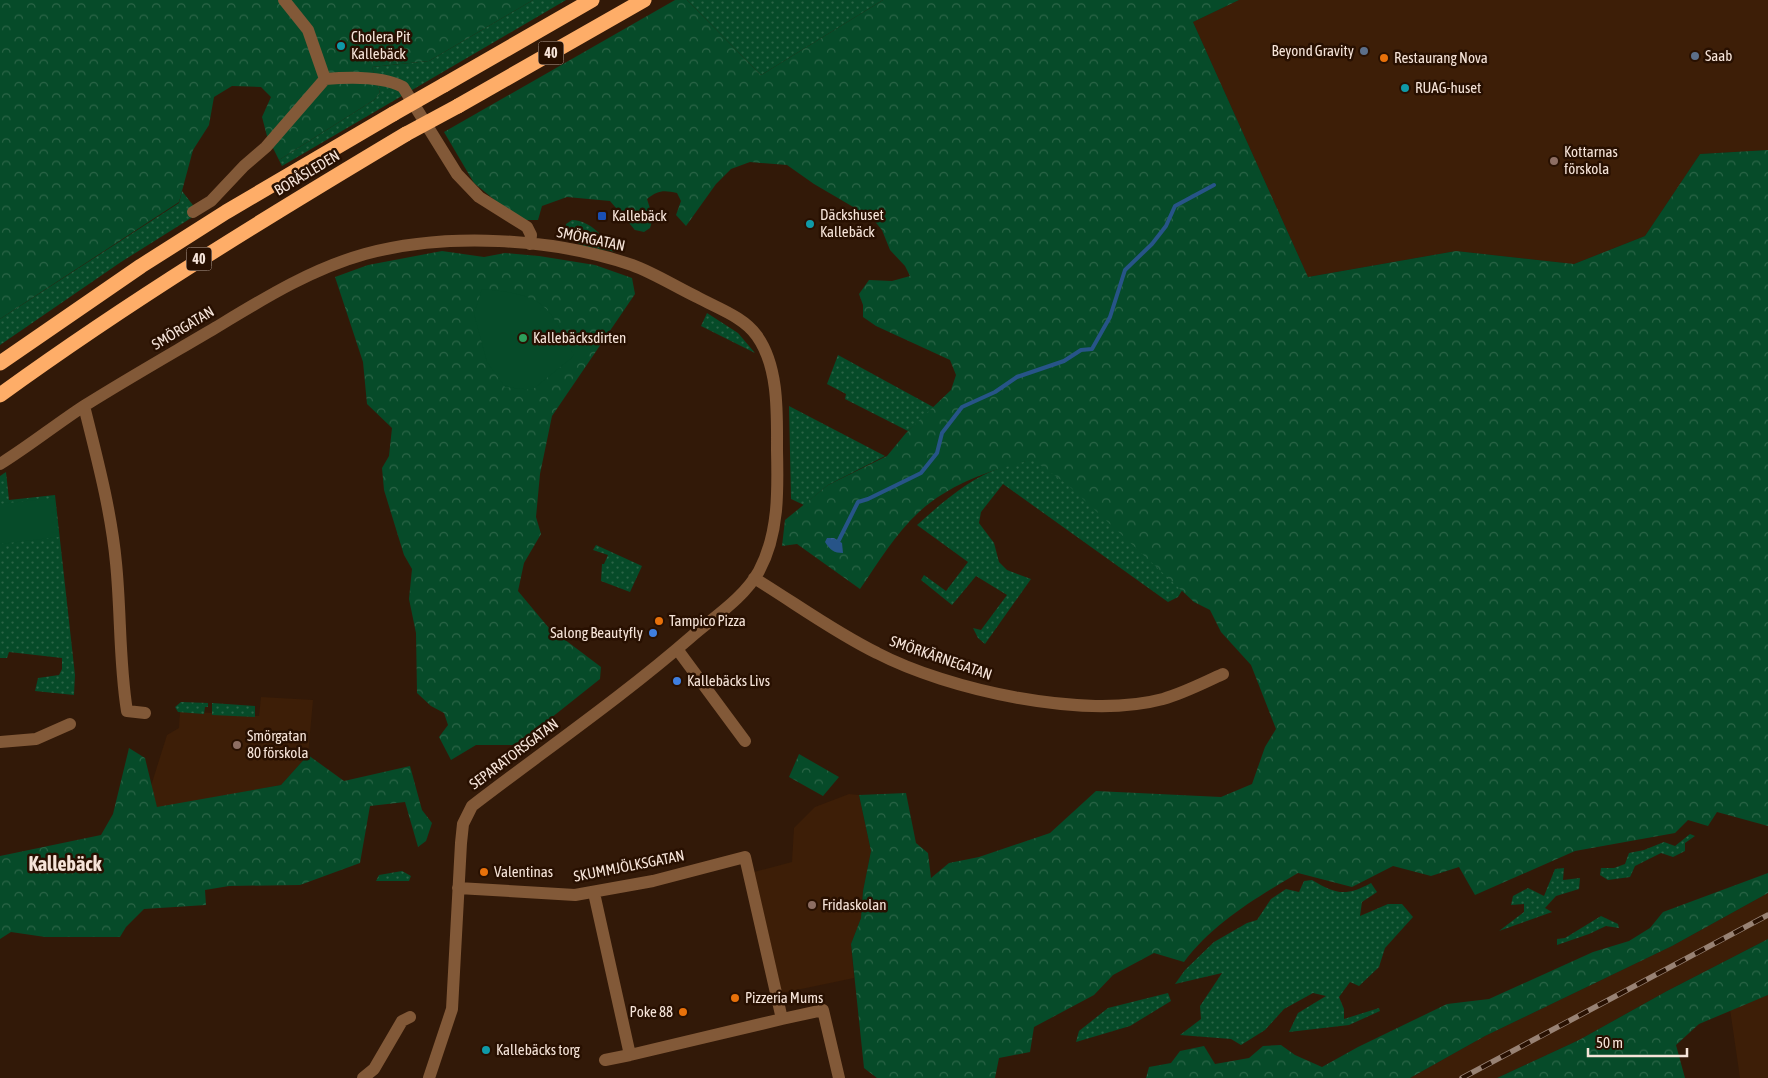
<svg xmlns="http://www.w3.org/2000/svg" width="1768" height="1078" viewBox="0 0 1768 1078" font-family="'Asap Condensed',sans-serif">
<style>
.built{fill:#3d1e07}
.grass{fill:url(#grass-dots)}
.forest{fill:url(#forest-crowns)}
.pitch{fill:#064b29}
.water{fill:url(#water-ripples)}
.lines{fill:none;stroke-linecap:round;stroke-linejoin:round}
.stream{stroke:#275488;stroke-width:4}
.minor{stroke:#825938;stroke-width:12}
.motorway{stroke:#fead68;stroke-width:15}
.rail-casing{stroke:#988274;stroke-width:5.5}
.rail{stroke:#281001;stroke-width:4;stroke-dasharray:11;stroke-linecap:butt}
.motorway-bridge{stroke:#fead68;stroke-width:15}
.culture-dot{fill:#0f9aa8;stroke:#281001;stroke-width:2}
.service-dot{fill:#5c6f8a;stroke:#281001;stroke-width:2}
.food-dot{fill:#e8710a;stroke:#281001;stroke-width:2}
.education-dot{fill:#8d6e63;stroke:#281001;stroke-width:2}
.transit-dot{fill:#1a4fb4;stroke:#281001;stroke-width:2}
.leisure-dot{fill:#2e9e5b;stroke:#281001;stroke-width:2}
.shop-dot{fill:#3f7fe0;stroke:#281001;stroke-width:2}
.labels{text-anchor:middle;stroke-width:5;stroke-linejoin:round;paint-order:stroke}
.shield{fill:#281001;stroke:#b8a498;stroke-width:1}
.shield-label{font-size:14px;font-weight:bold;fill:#f6e4d9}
.poi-label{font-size:15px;fill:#f6e4d9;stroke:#281001;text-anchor:start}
.street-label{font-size:15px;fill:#f6e4d9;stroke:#281001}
.district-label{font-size:20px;font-weight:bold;fill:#f6e4d9;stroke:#281001}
</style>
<defs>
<pattern id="grass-dots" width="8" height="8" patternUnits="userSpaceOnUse" patternTransform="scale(1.25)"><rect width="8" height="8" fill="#064b29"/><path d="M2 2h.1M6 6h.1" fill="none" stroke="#2b6547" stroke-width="1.8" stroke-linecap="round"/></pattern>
<pattern id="forest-crowns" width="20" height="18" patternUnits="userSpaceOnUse" patternTransform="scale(1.25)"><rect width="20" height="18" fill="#064b29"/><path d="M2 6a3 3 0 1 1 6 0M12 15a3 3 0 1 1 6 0" fill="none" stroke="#2b6547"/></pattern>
<pattern id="water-ripples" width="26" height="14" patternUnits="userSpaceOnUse" patternTransform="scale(1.25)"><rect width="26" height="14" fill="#275488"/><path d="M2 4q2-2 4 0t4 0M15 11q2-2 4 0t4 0" fill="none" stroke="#476c98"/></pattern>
</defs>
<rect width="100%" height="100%" fill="#321908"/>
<!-- built -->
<path class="built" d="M1239,0H1768V150L1700,154L1645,236L1574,264L1456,251L1308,277L1193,22Z
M261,697L313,700L308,755L281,785L157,808L151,786L167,735L179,728L180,711L259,716Z
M849,794L859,795L871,851L863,891L861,918L851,944L854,978L782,993L754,872L792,862L794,828L815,807Z
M1768,893V939L1667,991L1579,1040L1497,1078H1410L1485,1036L1672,946Z
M1768,995V1078H1740L1730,1009Z"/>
<!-- grass -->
<path class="grass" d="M533,0H566L282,166L279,160L374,100L380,93L372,67L429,61Z
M687,0H883L761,75Z
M182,191L199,213L121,262L0,345V319L179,203Z
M572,220C592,221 604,238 616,252L584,246L567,238L565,230L566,224Z
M707,313L738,333L755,353L701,326Z
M838,355L935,408L908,431L845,399L846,394L827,384Z
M789,406L885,456L828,485L804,505L791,499Z
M1034,459L1191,576L1178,597L1168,602L1003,484L981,512L979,523L994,543L999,562L1007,570L1031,579L985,644L978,638L973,628L981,630L1007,595L976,576L952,605L921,580L924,575L946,591L968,562L917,525C942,503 968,479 1000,468C1010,464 1022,462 1034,459Z
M6,472L9,500L55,495L75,675L74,695L35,691L38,678L59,675L62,669V658L9,652L7,658H0V476Z
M596,545L642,566L630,592L601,581L602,564H604L608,555L593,550Z
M181,702L208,703V707H205L204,714L178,712L175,707Z
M212,703L255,706V717L212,715Z
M1690,834L1695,836L1685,843V851L1673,857L1661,853L1635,866L1630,877L1608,880L1600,875L1601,868H1614L1625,864L1629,853L1644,850L1664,842L1675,846Z
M1564,868L1563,880L1580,878L1579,889L1556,896L1545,908L1552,912L1499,931L1524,912V904L1511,905L1513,896L1528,888L1544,896L1555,869Z
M402,871L411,876L409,881H376L379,875Z
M1312,880C1336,894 1345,897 1371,883L1377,892L1362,902L1360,916L1388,904H1402L1413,917L1385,948L1379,967L1359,986L1350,982L1339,997L1344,1009V1019L1379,1008L1380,1011L1349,1025L1289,1032L1298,1013L1326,996L1313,993L1284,1009L1265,1030L1241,1045L1231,1039L1180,1035L1201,1019L1200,1006L1222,973L1175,984L1185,970L1214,942L1247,923L1257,920L1271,899L1286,889L1299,892L1304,881Z
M1601,916L1618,924L1619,928L1606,926L1589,934L1557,945V939L1565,938Z
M1168,993L1171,1001L1130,1026L1076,1042L1079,1031L1108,1008Z"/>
<!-- forest -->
<path class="forest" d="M0,0H533L429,61L372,67L380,93L374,100L279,160L267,136L262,117L271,97L261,87L232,86L214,97L209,125L193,150L179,202L0,319Z
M675,0H687L761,75L883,0H1239L1193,22L1308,277L1456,251L1574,264L1645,236L1700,154L1768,150V826L1717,812L1708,826L1688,820L1675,833L1575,851L1475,895L1459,867L1431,876L1393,866L1352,887L1298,873C1257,897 1213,923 1184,962L1154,953L1113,975L1094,995L1034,1027L1030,1052L999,1058L995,1078H877L864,1068L851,944L861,918L863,891L871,851L859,795L906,793L916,843L928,853L931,878L949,863L979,857L1050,833L1096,791L1221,797L1252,784L1265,747L1276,729L1251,665L1221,632L1210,610L1194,602L1068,485L1033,460C994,468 949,484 919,512C895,534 878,563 860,589L797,544L782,546L785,520L828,485L887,456L906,433L951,390L956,375L950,360L876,326L863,317V305L859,294L869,280L892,281L910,276L905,266L890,250L882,230L872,218L814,184L787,165L750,162L731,169L716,184L686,226L676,215L681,201L677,193C664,190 658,190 647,199L653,218L650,228L644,232L635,230L610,201L567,197L542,206L538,220H525L508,211L474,183L444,132Z
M442,251L484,257L505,253L539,256L595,265L632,278L635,294L552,416L540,474L536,517L541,534L524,563L518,591L548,627L601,667L600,679L517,745H476L451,760L439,737L448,725L444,713L431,706L417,693L416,633L409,599L412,569L404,555L384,490L382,468L389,456L392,428L367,404L363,362L335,277L368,265Z
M129,748L145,758L157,807L281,785L308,755L344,781L410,766L422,810L432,823L426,841L418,847L405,802L370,806L360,863L300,885L229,886L205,890L206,905L144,909L126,927L120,937H45L11,932L0,939V856L101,835L113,814Z
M799,754L839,777L823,796L789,777Z
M1768,873V893L1672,946L1485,1036L1410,1078H1146L1149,1067L1171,1063L1180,1051L1204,1046L1215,1064L1249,1058L1263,1046L1281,1045L1295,1055L1322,1067L1358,1047L1447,1004L1489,999L1593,952L1629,941L1650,928L1663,912Z
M1768,939V995L1699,1024L1676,1045L1685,1078H1497L1579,1040L1667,991Z"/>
<!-- pitch -->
<path class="pitch" d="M482,289C543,295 548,302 574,356L532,390L505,387L487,362L474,314Z
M54,498L59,537L0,544V504Z"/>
<!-- water -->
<path class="water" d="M827,538H834L842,543L843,553C834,553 830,550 825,542Z"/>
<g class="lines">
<!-- stream -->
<path class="stream" d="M839,540L858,502L868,499L921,473L937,453L942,433L962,407L995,392L1017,377L1064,361L1081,350L1092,349L1110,317L1125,270L1152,244L1166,226L1175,206L1214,185"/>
<!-- minor -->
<path class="minor" d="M284,0L308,30L325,79
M325,79C348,77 383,76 403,87L457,174L479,197L527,227L531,235L530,244
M193,212L211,201L244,166L266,147L325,79
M84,406C97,458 111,510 116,563C121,612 119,662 127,711L145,713
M0,464C29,446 55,425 84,406C127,379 171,354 215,328C263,299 311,269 365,254C447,232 552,238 632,265C654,273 676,287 697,297C717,308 744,317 757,336C779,367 777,414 777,450C778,490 779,534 759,571C744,598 714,617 691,637C622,697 545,750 472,806L463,824L461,843L452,1009L429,1078
M754,578C795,603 834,632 877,653C948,690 1085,720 1163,699C1184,693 1203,683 1223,674
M677,649L745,741
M0,742L36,739L70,724
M458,888L575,895L653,881L745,857L782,1019L630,1055
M594,893L630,1055L605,1060
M782,1019L823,1010L839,1078
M363,1078L374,1069L402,1021L410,1017"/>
<!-- motorway -->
<path class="motorway" d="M444,85L592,0
M458,106L644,0
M0,363L141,266L226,212L393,114
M0,395C131,300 267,217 406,134"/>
<!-- rail casing -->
<g class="rail-casing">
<path id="rail" d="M1462,1078L1768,915"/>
</g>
<!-- rail -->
<use href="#rail" class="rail"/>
<!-- motorway-bridge -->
<path class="motorway-bridge" d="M393,114L444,85
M406,134L458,106"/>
</g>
<!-- markers -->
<g class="culture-dot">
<circle cx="341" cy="46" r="5"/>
<circle cx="1405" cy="88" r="5"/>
<circle cx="810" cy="224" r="5"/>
<circle cx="486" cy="1050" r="5"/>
</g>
<g class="service-dot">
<circle cx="1364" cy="51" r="5"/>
<circle cx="1695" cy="56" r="5"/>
</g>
<g class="food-dot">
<circle cx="1384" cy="58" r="5"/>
<circle cx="659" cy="621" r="5"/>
<circle cx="484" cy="872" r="5"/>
<circle cx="735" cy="998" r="5"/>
<circle cx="683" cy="1012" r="5"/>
</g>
<g class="education-dot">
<circle cx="1554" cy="161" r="5"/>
<circle cx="237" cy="745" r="5"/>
<circle cx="812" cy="905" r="5"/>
</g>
<rect class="transit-dot" x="597" y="211" width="10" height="10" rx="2.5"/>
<circle class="leisure-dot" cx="523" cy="338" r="5"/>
<g class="shop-dot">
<circle cx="653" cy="633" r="5"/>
<circle cx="677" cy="681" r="5"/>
</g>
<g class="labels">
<!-- shield labels -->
<g class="shield">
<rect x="538.5" y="41.5" width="25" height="23" rx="4"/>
<rect x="186.5" y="247.5" width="25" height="23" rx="4"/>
</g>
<g class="shield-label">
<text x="551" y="58">40</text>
<text x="199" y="264">40</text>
</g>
<!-- poi labels -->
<g class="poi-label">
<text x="351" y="42">Cholera Pit<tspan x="351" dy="17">Kallebäck</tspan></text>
<text x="1354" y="56" text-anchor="end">Beyond Gravity</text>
<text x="1705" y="61">Saab</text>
<text x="1394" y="63">Restaurang Nova</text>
<text x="1415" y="93">RUAG-huset</text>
<text x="1564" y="157">Kottarnas<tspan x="1564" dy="17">förskola</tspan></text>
<text x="820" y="220">Däckshuset<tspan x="820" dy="17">Kallebäck</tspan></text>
<text x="612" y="221">Kallebäck</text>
<text x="533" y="343">Kallebäcksdirten</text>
<text x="669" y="626">Tampico Pizza</text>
<text x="643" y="638" text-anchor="end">Salong Beautyfly</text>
<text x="687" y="686">Kallebäcks Livs</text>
<text x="247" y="741">Smörgatan<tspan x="247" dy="17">80 förskola</tspan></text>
<text x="494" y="877">Valentinas</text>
<text x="822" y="910">Fridaskolan</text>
<text x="745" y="1003">Pizzeria Mums</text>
<text x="673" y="1017" text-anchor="end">Poke 88</text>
<text x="496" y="1055">Kallebäcks torg</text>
</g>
<!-- street labels -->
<g class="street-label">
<text transform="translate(307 173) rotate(-31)" y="5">BORÅSLEDEN</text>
<text transform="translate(591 239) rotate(12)" y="5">SMÖRGATAN</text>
<text transform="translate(183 328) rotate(-31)" y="5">SMÖRGATAN</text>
<text transform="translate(941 658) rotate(19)" y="5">SMÖRKÄRNEGATAN</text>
<text transform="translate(514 754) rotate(-37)" y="5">SEPARATORSGATAN</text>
<text transform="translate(629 866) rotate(-11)" y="5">SKUMMJÖLKSGATAN</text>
</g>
<!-- district labels -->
<g class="district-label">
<text x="65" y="871">Kallebäck</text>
</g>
</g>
<!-- scale -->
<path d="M1588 1048v8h99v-8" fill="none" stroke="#f6e4d9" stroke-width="2.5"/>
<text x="1596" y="1048" font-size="15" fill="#f6e4d9" stroke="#281001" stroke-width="4" paint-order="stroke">50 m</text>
</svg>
